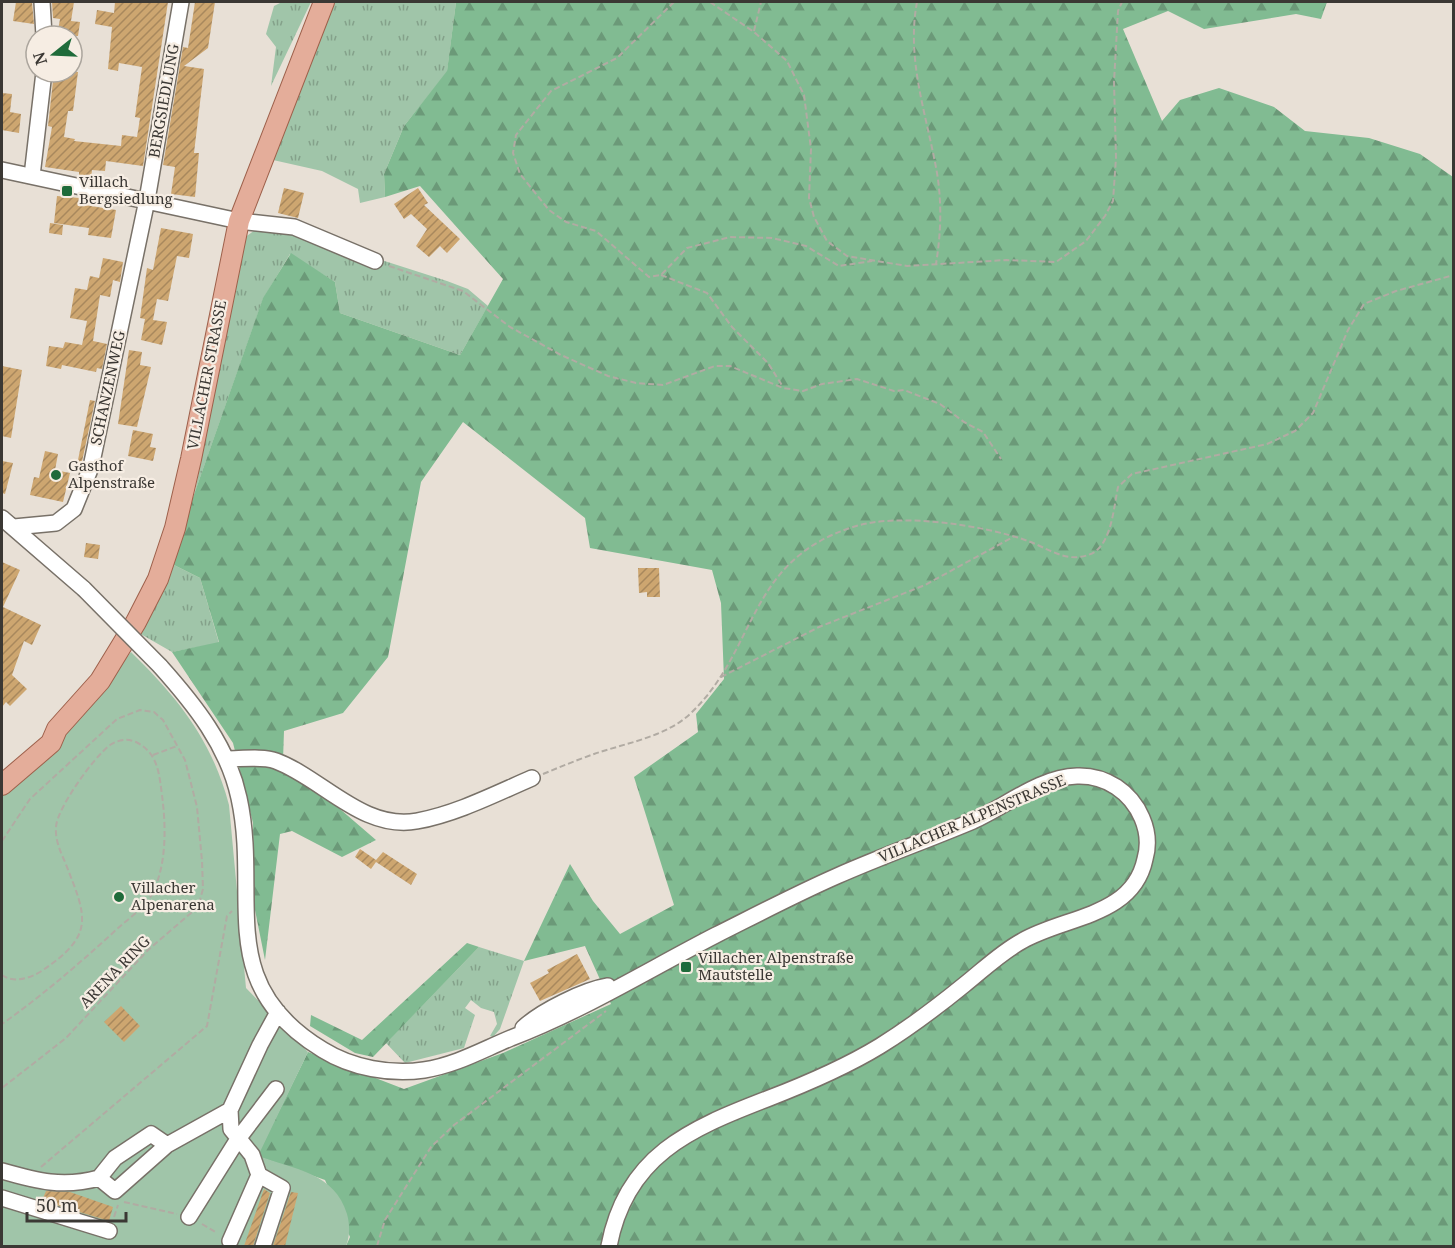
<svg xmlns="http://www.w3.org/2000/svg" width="1455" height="1248" viewBox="0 0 1455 1248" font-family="'Noto Serif',serif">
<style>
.grass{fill:url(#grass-tufts)}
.forest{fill:url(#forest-firs)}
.garden{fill:#a0c5a9}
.building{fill:url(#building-hatch)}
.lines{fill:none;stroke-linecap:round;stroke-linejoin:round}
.minor-casing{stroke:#787168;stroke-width:18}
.major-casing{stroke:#9d604b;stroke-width:22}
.path{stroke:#b1aba3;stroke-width:2;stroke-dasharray:6 3;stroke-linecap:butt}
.minor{stroke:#fff;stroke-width:15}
.major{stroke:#e4ad9a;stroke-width:20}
.minor-bridge-casing{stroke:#787168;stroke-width:18;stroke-linecap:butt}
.minor-bridge{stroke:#fff;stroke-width:15}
.poi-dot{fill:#1f6b3a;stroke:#f6ede3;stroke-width:2}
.labels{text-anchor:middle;stroke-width:4.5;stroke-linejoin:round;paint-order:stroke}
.street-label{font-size:15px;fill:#3b3834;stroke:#f6ede3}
.poi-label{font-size:15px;fill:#3b3834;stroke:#f6ede3;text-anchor:start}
</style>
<defs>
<pattern id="grass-tufts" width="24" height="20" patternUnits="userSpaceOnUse" patternTransform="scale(1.5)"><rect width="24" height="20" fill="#a0c5a9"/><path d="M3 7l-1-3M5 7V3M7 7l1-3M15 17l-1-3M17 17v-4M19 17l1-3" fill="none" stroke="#84a18a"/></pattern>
<pattern id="forest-firs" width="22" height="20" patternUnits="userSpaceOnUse" patternTransform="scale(1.5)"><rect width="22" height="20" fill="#81bb92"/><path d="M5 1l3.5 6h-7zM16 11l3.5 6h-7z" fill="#6b9978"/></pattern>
<pattern id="building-hatch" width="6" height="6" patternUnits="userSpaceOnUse" patternTransform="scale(1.5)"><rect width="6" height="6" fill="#cda670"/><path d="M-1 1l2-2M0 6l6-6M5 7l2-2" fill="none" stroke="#a8885d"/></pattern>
</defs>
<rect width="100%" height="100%" fill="#e8e0d6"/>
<!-- grass -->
<path class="grass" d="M282,2H311L271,86L276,47L266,34L274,6Z
M334,2H456L447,72L404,126L384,174L385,197L360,203L358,189L322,171L273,160Z
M255,230L294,232L447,281L468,289L488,306L460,355L340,313L335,282L290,254L263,299L195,492L244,238Z
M170,563L200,578L219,643L172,652L139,633Z
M479,947L524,961L500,1029L493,1037L490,1036L497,1024L494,1012L481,1008L471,1000L465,1008L475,1015L464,1048L405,1063L386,1043Z"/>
<!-- forest -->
<path class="forest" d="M456,2H1327L1321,19L1296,14L1204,29L1168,11L1123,29L1162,121L1180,100L1219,88L1274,107L1305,131L1369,138L1420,154L1453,177V1246H346L350,1237L325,1180L257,1156L308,1052L404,1089L503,1053L611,1004L585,946L524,961L570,864L593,901L620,934L674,905L634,777L698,732L696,714L724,679L721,603L712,570L590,548L585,518L463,422L421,482L388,657L343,713L284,731L283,760L376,840L342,857L292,831L280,834L265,960L254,905L253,823L233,743L172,652L219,642L200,578L170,563L263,298L291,253L335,282L340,313L460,355L503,279L420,186L385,197L384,174L404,126L447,71Z
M467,943L479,947L373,1057L355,1053L310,1026L311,1015L362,1040Z"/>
<!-- garden -->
<path class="garden" d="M131,652C178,698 212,740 229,805L246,988L308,1052L258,1156C294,1169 335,1173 347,1214C350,1225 350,1236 346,1246H2V789L97,695Z"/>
<!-- building -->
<path class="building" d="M16,2H32L34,24L13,21Z
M52,2H74L71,21L80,22L78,36H57L60,19L53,18Z
M115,2H168L143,166L106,161L105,171L92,170L91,179L79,177V172L45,167L52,127L48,126L54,72H78L73,111H68L64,137L75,139L74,141L121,146L122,135L137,137L140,118L135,117L142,67L119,63L118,71L108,69L112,27L95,24L97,10L114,13Z
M195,2H215L208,48L184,66L204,69L194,153H199L195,197L171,194L175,167L163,165L183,47L188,48Z
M2,93L12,94L10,112L21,114L19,133L2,130Z
M284,188L304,193L298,218L278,213Z
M418,188L428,203L424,205L460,239L447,253L440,246L429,257L416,246L427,229L411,214L404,219L394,204Z
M57,196L79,198L78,204L116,210L111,238L88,235L89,228L54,223Z
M50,223L63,225L62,235L49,233Z
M161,228L193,234L189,258L177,256L168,301L157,299L153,320L167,322L162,345L141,340L145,319L140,318L147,268L153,270Z
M103,258L123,262L120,282L113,280L110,297L100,295L93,341L107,344L102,369L97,368L96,372L62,365L61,369L46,366L49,346L63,348L65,342L82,345L87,321L70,318L75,288L87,290L90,276L99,278Z
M129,350L142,352L140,365L151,367L137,427L118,424Z
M2,366L22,370L11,438L2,436Z
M90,400L95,401L81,466L77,465Z
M133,430L153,434L150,447L156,448L153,461L128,456Z
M45,451L58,454L55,470L70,473L63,502L30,495L34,477L39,478Z
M2,461L13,463L5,494L2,493Z
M86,543L100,545L98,559L84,557Z
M2,562L20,570L3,607L41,625L32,645L24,641L12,675L27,689L10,706L6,702L2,707Z
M638,568H659L660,597H647V592L639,593Z
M360,849L376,860L383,852L417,874L411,885L376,862L371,869L355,857Z
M577,954L590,979L540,1001L530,983L549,973L547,970Z
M121,1006L140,1026L124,1042L104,1022Z
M264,1189L270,1193L253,1246H244Z
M46,1191L70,1192L113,1207L109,1221L53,1204L54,1201L43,1198Z
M291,1192L298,1193L285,1246H273Z"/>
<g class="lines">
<!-- minor casing -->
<g class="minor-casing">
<path id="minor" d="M42,2L44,36
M2,170L239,221L294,227L375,261
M32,176L44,72
M2,518L84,589
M14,527L56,523L74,509L91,467L147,200L181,2
M160,666C194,704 228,746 239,798C261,898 212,983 323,1050C352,1068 391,1075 424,1070C456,1065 482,1050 511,1038C582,1011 648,970 716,935C756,915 796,894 837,876C882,856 928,840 973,821C1006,806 1040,777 1077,776C1106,775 1131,792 1142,818C1148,832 1149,845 1145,859C1133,917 1065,916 1022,941C1000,953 983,970 964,985C937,1007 909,1028 880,1046C844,1068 806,1084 767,1099C689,1129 626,1156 609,1246
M226,759C241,759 263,756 276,761C322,778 363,831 417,821C456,814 495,794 532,778
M523,1028C541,1011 584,990 608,986
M167,1145L115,1191L99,1178L115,1158L151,1134L167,1145L230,1110L260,1045L278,1012
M2,1171C37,1181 63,1188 99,1178
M259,1175L282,1188L263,1246
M2,1198L109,1231
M189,1217L238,1139L276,1089
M230,1241L259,1175L252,1155L231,1129L230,1110"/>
</g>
<!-- major casing -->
<g class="major-casing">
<path id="major" d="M2,785L51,743L57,729L100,681L136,622L158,579L175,528L191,459L239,221L324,2"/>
</g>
<!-- path -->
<path class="path" d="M674,2L617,58L551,91L516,135L513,153L520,174L549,210L566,222L596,231L649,277L661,275L687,248L730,237L772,238L806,246L839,266L872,261
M710,2L754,32L787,61L804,95L811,149L809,198L814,217L827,241L847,256L907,266L1006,260L1056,262L1086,241L1105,216L1113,201L1116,158L1114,82L1118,11L1122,2
M917,2C906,60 927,116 937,173C942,204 941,233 936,264
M754,31L761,2
M389,266L463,291L510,327L561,355L608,376L636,383L663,385L715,366H730L783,388L803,391L822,384L857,379L894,391L904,390L940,404L964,422L983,432L1001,459
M661,275L707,293L732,327L768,363L783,387
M721,677L819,627L925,585L1013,537
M153,755L177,746
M543,774C560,767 577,760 594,754C626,743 665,737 690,714C758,650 746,561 853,527C897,512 984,525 1028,541C1042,546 1055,555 1070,557C1079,558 1089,556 1096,551C1112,538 1114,506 1118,487L1132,474L1267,444L1295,431L1313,413L1348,330L1364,304L1396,291L1454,275
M2,841L30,799L117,719L140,710L154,712L163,720L185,760L197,807L202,861L203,889L198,907L148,950L66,1038L2,1088
M2,975C13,983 28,979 40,972C96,935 87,918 65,862C60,851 55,839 56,827C57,808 94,757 110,745C118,740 127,738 136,742C158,753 159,773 162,795C166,826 167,865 152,894C145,908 129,918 117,929C80,963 43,995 2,1024
M41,1167L207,1026L227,916L232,911
M124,1202L177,1214
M114,1217L118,1205
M202,1224L217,1233
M377,1246L385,1220L431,1147L454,1125L606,1011"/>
<!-- minor -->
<use href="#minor" class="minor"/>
<!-- major -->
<use href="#major" class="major"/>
<!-- minor-bridge casing -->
<g class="minor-bridge-casing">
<path id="minor-bridge" d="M84,589L160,666"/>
</g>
<!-- minor-bridge -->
<use href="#minor-bridge" class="minor-bridge"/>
</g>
<!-- markers -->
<g class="poi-dot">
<rect x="61" y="185" width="12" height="12" rx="3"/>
<circle cx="56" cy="475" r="6"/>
<circle cx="119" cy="897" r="6"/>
<rect x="680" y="961" width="12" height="12" rx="3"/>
</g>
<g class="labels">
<!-- street labels -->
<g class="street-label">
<text transform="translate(164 101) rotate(-80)" y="5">BERGSIEDLUNG</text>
<text transform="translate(207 375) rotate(-79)" y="5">VILLACHER STRASSE</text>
<text transform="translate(108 388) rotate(-78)" y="5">SCHANZENWEG</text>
<text transform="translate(972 819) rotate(-23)" y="5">VILLACHER ALPENSTRASSE</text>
<text transform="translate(115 972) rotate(-46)" y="5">ARENA RING</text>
</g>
<!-- poi labels -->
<g class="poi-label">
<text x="79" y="187">Villach<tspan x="79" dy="17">Bergsiedlung</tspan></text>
<text x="68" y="471">Gasthof<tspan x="68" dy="17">Alpenstraße</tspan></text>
<text x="131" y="893">Villacher<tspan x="131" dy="17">Alpenarena</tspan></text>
<text x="698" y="963">Villacher Alpenstraße<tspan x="698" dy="17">Mautstelle</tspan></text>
</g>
</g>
<!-- border -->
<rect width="1455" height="1248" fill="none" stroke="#3b3834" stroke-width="6"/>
<!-- north arrow -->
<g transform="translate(54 54) rotate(252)"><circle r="28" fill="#f6ede3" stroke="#aba59d" stroke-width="1.5"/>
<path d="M0-4.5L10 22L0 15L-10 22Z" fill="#1f6b3a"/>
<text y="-9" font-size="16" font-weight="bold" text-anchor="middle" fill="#3b3834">N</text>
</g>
<!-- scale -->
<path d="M27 1212v9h99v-9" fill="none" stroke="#3b3834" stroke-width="3"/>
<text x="36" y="1212" font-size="18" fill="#3b3834" stroke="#f6ede3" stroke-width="4.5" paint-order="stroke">50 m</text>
</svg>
